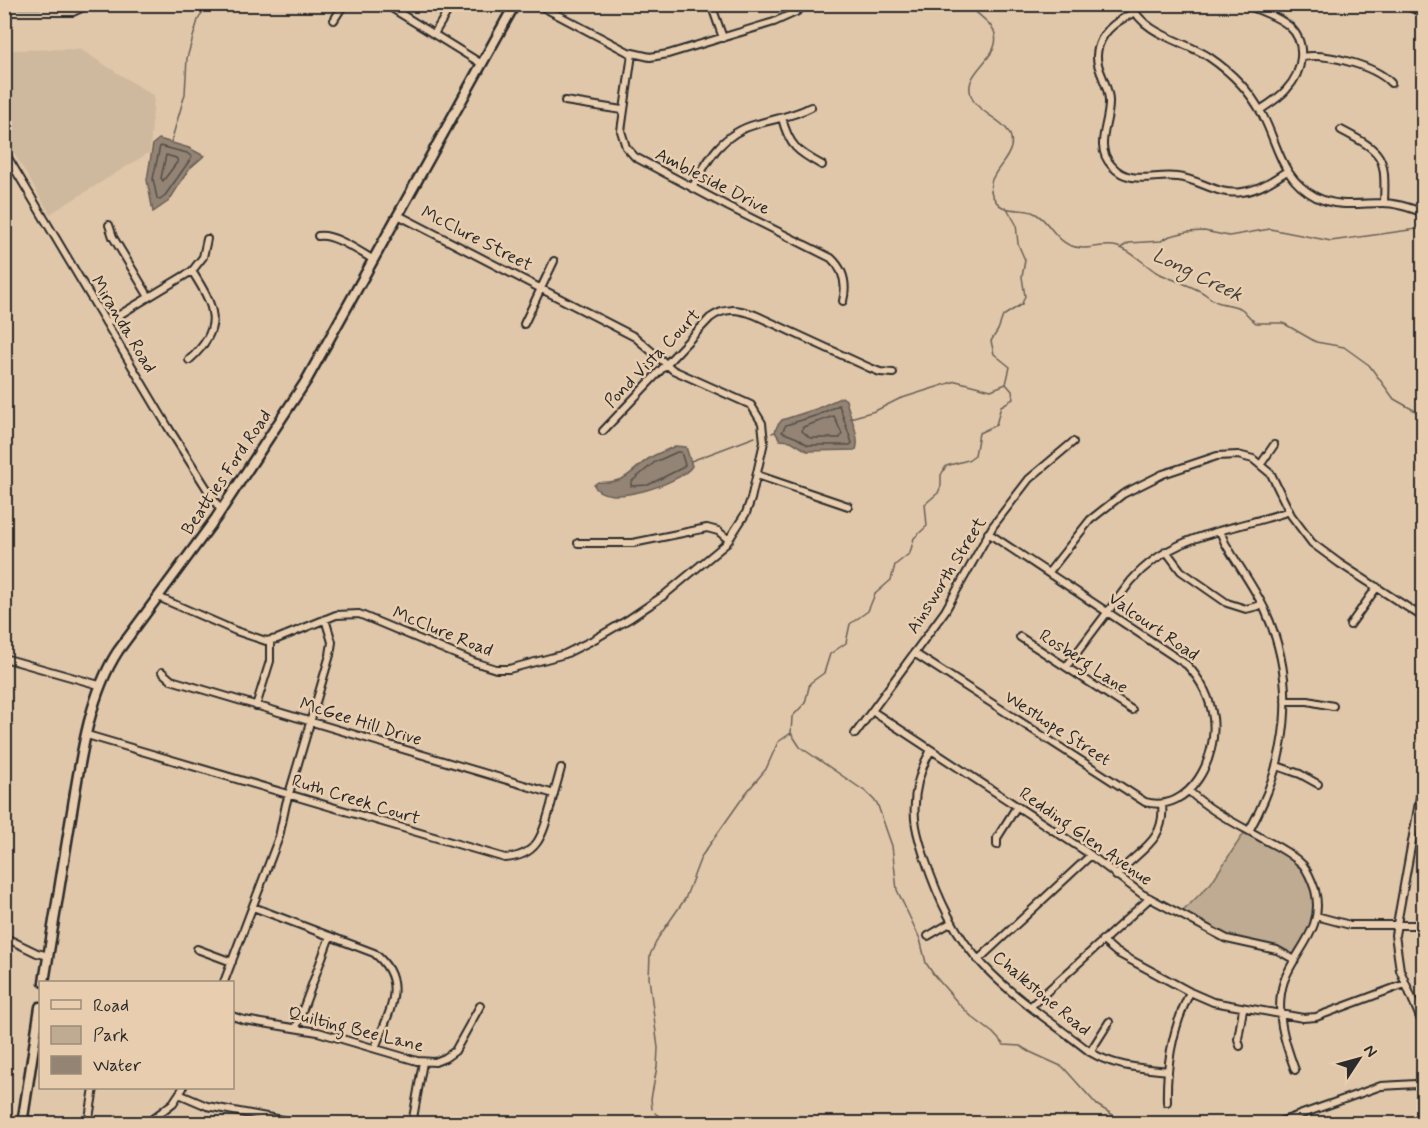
<svg xmlns="http://www.w3.org/2000/svg" width="1428" height="1128" viewBox="0 0 1428 1128" font-family="Mynerve,sans-serif">
<style>
.built{fill:#cfb99e}
.green{fill:#bfaa92;stroke:#756a5e;stroke-width:1.5}
.water{fill:#938474;stroke:#696057;stroke-width:1.5}
.lines{fill:none;stroke-linecap:round;stroke-linejoin:round}
.shore{stroke:#554f48;stroke-width:1.5}
.stream{stroke:#696057;stroke-width:1.5}
.minor-casing{stroke:#2b2b2b;stroke-width:10}
.secondary-casing{stroke:#2b2b2b;stroke-width:13}
.motorway-casing{stroke:#2b2b2b;stroke-width:15}
.minor{stroke:#e8cdaf;stroke-width:6}
.secondary{stroke:#e8cdaf;stroke-width:8}
.motorway{stroke:#e8cdaf;stroke-width:10}
.labels{text-anchor:middle;stroke-width:5;stroke-linejoin:round;paint-order:stroke}
.street-label{font-size:18px;fill:#2b2b2b;stroke:#e8cdaf}
.water-label{font-size:20px;font-style:italic;fill:#45413d;stroke:#e8cdaf}
</style>
<rect width="100%" height="100%" fill="#e0c7aa"/>
<filter id="ink" filterUnits="userSpaceOnUse"><feTurbulence type="fractalNoise" baseFrequency=".0167" numOctaves="2"/><feDisplacementMap in="SourceGraphic" scale="12" xChannelSelector="R" yChannelSelector="G"/><feConvolveMatrix kernelMatrix="1 2 1 2 8 2 1 2 1" color-interpolation-filters="sRGB"/></filter>
<g filter="url(#ink)">
<!-- built -->
<path class="built" d="M80,49L154,96L150,152L50,214L5,138V50Z"/>
<!-- green -->
<path class="green" d="M1246,830C1283,852 1325,870 1314,922C1311,934 1300,948 1294,959L1228,938L1181,913L1211,883Z"/>
<!-- water -->
<path class="water" d="M159,139L189,148L204,156L189,169L169,201L153,212L147,180L153,144Z
M842,397L846,400C849,415 861,436 856,450L807,451L791,441L780,440L775,432L777,426L782,420L816,409Z
M675,446L686,447L692,466C681,484 603,509 594,485L598,482C630,484 630,469 653,456C660,452 668,450 675,446Z"/>
<g class="lines">
<!-- shore -->
<path class="shore" d="M160,146L187,153L192,157L164,197L160,200L157,198L153,179Z
M166,155L176,158L178,161L163,181L161,178Z
M839,405L852,443L850,445H808L797,438L782,432L786,425L818,415Z
M834,416L842,434L840,438H810L802,431L803,427Z
M677,452H681L685,465L682,468L648,485L631,486V482L655,462Z"/>
<!-- stream -->
<path class="stream" d="M969,4C976,15 989,20 994,31C1005,59 957,71 973,100C982,117 1016,122 1011,147C1007,166 980,178 995,200C1003,213 1019,208 1032,212C1048,218 1053,238 1069,245C1086,253 1102,242 1118,247C1132,251 1144,264 1156,272C1170,279 1184,283 1198,290C1205,293 1210,299 1217,302C1225,305 1237,305 1243,310C1247,314 1251,319 1256,323H1283L1316,342L1344,347L1369,365L1394,399L1419,413L1424,418
M171,142L185,94L187,58L198,20L207,4
M1122,247L1129,243L1161,241L1170,236L1187,232L1204,231L1229,236L1270,229L1331,241L1424,228
M1006,384L1012,391L1013,399L1001,406L996,425L979,433L975,455L968,460L946,466L941,475V486L938,493L925,504L927,526L914,538L910,553L895,565L891,580L875,594L868,611L850,624L846,643L830,654L824,673L810,683L805,703L792,717L791,733L800,747L866,792L877,803L892,846L897,890L920,939L926,963L934,975L959,1004L972,1017L993,1033L1004,1045L1020,1046L1030,1052L1063,1067L1097,1105L1113,1115L1120,1124
M850,418L875,411L899,399L956,381L991,390L1006,384L1010,367L994,354L991,341L998,330L1003,316L1022,304L1025,296L1022,277L1025,260L1018,244L1016,224L1008,210
M772,433L775,432
M691,461L755,437
M652,1109L651,1099L657,1067L658,1048L649,978L650,955L658,938L685,899L701,857L746,793L766,769L778,742L791,733
M655,1113C661,1119 669,1118 676,1124"/>
<!-- minor casing -->
<g class="minor-casing">
<path id="minor" d="M385,4L482,64
M537,4L628,52L650,57L668,54L774,22L796,12L806,4
M711,4L723,38
M1131,4C1143,35 1185,41 1209,57C1231,72 1250,91 1262,114C1279,146 1280,178 1316,197C1338,208 1360,203 1383,203C1397,203 1411,208 1424,213
M1246,4C1259,11 1278,16 1289,26C1308,43 1303,72 1286,90C1279,98 1269,104 1260,110
M4,12H73L90,4
M1135,12C1119,20 1105,28 1099,45C1091,66 1109,81 1109,101C1110,124 1093,146 1112,166C1130,186 1154,174 1177,177C1200,179 1217,196 1242,192C1259,190 1273,180 1287,171
M334,20L344,4
M434,34L452,4
M632,54L621,131L626,147L635,157L729,207L831,258C844,270 847,285 843,301
M1302,57C1326,53 1374,65 1391,83
M565,101L622,110
M782,118C789,146 798,152 822,165
M1341,130C1383,152 1386,155 1384,203
M4,151L168,427L221,511
M692,188C708,159 722,133 757,124C775,119 794,116 811,107
M109,225L113,237L149,297
M318,236C333,233 360,252 374,260
M106,323L192,271L203,257L207,239
M524,324L554,261
M189,360C226,327 214,306 192,271
M603,431L710,318C725,307 738,309 755,315L870,368L880,372L893,373
M1261,464L1274,445
M757,475L848,506
M1220,531L1225,543C1238,565 1254,587 1265,610C1299,685 1288,761 1249,831
M578,543H633L707,528L718,531L729,540
M1166,551L1181,571L1227,603L1246,609L1262,605
M1049,572L1090,520L1123,494L1163,474L1217,456L1238,455L1253,459L1271,474L1291,515L1312,543L1339,563L1424,618
M158,597L236,631L266,641L277,639L336,615L359,614L474,662L496,669H509L565,654L593,640L629,619L663,596L726,544L746,513L751,499L764,442L762,423L751,405L673,370L635,337L398,215
M1350,625L1377,587
M1020,637L1132,710
M914,653L1145,802C1191,814 1218,757 1213,718C1210,697 1201,680 1187,665L988,533
M4,658L99,685
M1066,667L1131,581C1173,532 1233,531 1289,511
M162,672L171,680L554,794
M1285,701H1308L1333,706
M256,706L270,661V641
M872,711L1085,851L1142,894L1227,939L1277,950L1295,960
M855,734L945,611L993,526L1029,479L1073,442
M87,735L505,858C539,856 543,833 551,805C554,792 558,780 561,768
M931,750C919,771 913,795 915,819C916,833 921,846 925,859C938,898 955,936 984,966C1015,999 1055,1024 1090,1052C1115,1067 1140,1068 1168,1071
M1277,766L1300,774L1318,784
M1424,775L1395,935L1400,970L1424,1027
M1189,791C1211,812 1239,825 1265,840C1279,847 1292,854 1303,865C1309,873 1312,881 1315,890C1325,930 1296,948 1284,981C1274,1011 1285,1043 1295,1070
M997,845V838L1017,806
M1116,876C1137,850 1166,843 1162,804
M253,907L374,953C410,982 388,1013 375,1048
M1316,916L1350,925H1424
M928,936L952,922
M4,937L37,953L49,956
M1102,940L1116,952L1190,992L1213,1002L1303,1018L1316,1017L1405,984
M197,949L232,962
M978,960L1091,855
M224,982L279,837L286,804L330,655L332,642L325,619
M1031,1006L1150,898
M232,1016L244,1020L318,1032L417,1061L435,1062L445,1058L455,1051L480,1006
M296,1028L330,936
M1240,1046L1238,1039L1243,1009
M1090,1052L1109,1022
M179,1094L207,1106L304,1124
M1167,1102C1166,1063 1173,1027 1190,992
M23,1119L46,1124
M88,1124L94,1088
M146,1124L173,1103L183,1088
M412,1124L423,1062
M1274,1124L1381,1086L1416,1084L1421,1087L1424,1091"/>
</g>
<!-- secondary casing -->
<g class="secondary-casing">
<path id="secondary" d="M44,982C52,931 61,880 69,829C79,772 86,700 118,651L216,518L306,381L515,4
M22,1124L40,1007"/>
</g>
<!-- motorway casing -->
<g class="motorway-casing">
<path id="motorway" d="M1409,4L1424,11"/>
</g>
<!-- minor -->
<use href="#minor" class="minor"/>
<!-- secondary -->
<use href="#secondary" class="secondary"/>
<!-- motorway -->
<use href="#motorway" class="motorway"/>
</g>
</g>
<g class="labels">
<!-- street labels -->
<g class="street-label">
<text transform="translate(713 181) rotate(27)" y="6">Ambleside Drive</text>
<text transform="translate(477 238) rotate(27)" y="6">McClure Street</text>
<text transform="translate(124 324) rotate(59)" y="6">Miranda Road</text>
<text transform="translate(652 358) rotate(-46)" y="6">Pond Vista Court</text>
<text transform="translate(226 472) rotate(-56)" y="6">Beatties Ford Road</text>
<text transform="translate(946 575) rotate(-58)" y="6">Ainsworth Street</text>
<text transform="translate(1154 626) rotate(35)" y="6">Valcourt Road</text>
<text transform="translate(443 631) rotate(22)" y="6">McClure Road</text>
<text transform="translate(1084 661) rotate(33)" y="6">Rosberg Lane</text>
<text transform="translate(361 721) rotate(17)" y="6">McGee Hill Drive</text>
<text transform="translate(1058 728) rotate(33)" y="6">Westhope Street</text>
<text transform="translate(356 799) rotate(17)" y="6">Ruth Creek Court</text>
<text transform="translate(1086 836) rotate(35)" y="6">Redding Glen Avenue</text>
<text transform="translate(1042 993) rotate(40)" y="6">Chalkstone Road</text>
<text transform="translate(356 1029) rotate(14)" y="6">Quilting Bee Lane</text>
</g>
<!-- water labels -->
<g class="water-label">
<text transform="translate(1198 274) rotate(26)" y="7">Long Creek</text>
</g>
</g>
<!-- margin -->
<rect width="1428" height="1128" fill="none" stroke="#e8cdaf" stroke-width="24"/>
<rect x="12" y="12" width="1404" height="1104" fill="none" stroke="#2b2b2b" stroke-width="2" filter="url(#ink)"/>
<!-- legend -->
<rect x="39" y="981" width="195" height="108" fill="#e8cdaf" stroke="#9c8c7a" stroke-width="1.5"/>
<rect x="51" y="1000" width="30" height="9" fill="#e8cdaf" stroke="#9c8c7a" stroke-width="1.5"/>
<text x="93" y="1011" font-size="18" fill="#2b2b2b">Road</text>
<rect x="51" y="1026" width="30" height="18" fill="#bfaa92" stroke="#9c8c7a" stroke-width="1.5"/>
<text x="93" y="1041" font-size="18" fill="#2b2b2b">Park</text>
<rect x="51" y="1056" width="30" height="18" fill="#938474" stroke="#9c8c7a" stroke-width="1.5"/>
<text x="93" y="1071" font-size="18" fill="#2b2b2b">Water</text>
<!-- north arrow -->
<g transform="translate(1359 1059) rotate(54)" stroke="#e8cdaf" stroke-width="4.5" paint-order="stroke">
<path d="M0-4.5L10 22L0 15L-10 22Z" fill="#2b2b2b"/>
<text y="-9" font-size="16" font-weight="bold" text-anchor="middle" fill="#2b2b2b">N</text>
</g>
</svg>
